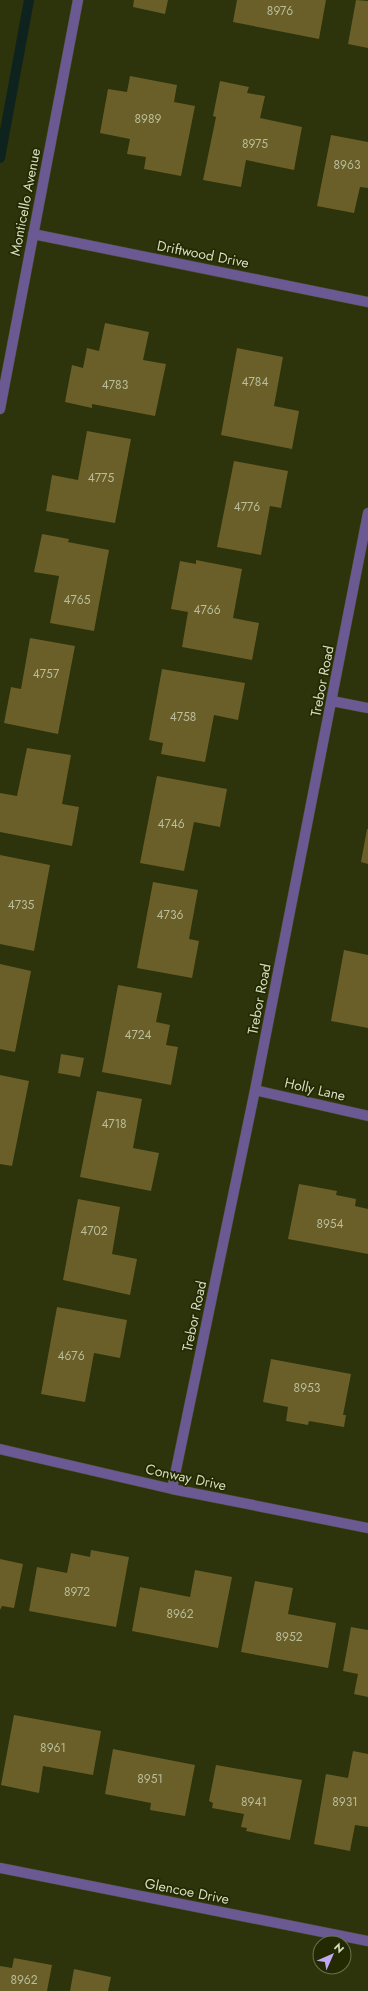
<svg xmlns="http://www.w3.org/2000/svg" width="368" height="1991" viewBox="0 0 368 1991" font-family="Jost,sans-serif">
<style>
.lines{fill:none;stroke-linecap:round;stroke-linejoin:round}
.stream{stroke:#0e231e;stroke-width:10}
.building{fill:#6a5f29}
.minor-casing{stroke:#484e28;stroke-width:11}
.minor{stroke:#6b5993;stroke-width:10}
.labels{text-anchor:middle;stroke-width:3.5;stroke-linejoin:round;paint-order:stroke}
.number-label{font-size:12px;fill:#babd9a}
.street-label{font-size:14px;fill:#d5dcc0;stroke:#232901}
</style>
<rect width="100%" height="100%" fill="#2d330b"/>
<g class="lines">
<!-- stream -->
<path class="stream" d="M0,158L29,0"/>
</g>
<!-- building -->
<path class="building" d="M134,0H168L165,14L133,7Z
M237,0H326L319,39L233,22Z
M356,0L368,1V48L348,44Z
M130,76L177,85L174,102L195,106L181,176L144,169L146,157L127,154L130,139L100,133L108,89L127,92Z
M220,81L249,87L247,93L265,96L260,118L302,127L294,170L246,160L241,187L203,180L216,117L213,116Z
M331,135L368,142V188L360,187L354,213L317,206Z
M105,323L149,332L143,360L166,364L155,416L92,404V408L65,402L72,365L83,368L87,348L99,351Z
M237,348L283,357L274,406L299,411L292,449L221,435Z
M87,431L131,439L115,523L46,511L52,475L78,480Z
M234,461L288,471L281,508L270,506L261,555L217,547Z
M42,534L69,539L68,542L109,550L94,631L50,623L59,576L34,572Z
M196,560L242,569L233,618L259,623L252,660L182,647L188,612L171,609L180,561L196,564Z
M30,638L75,646L58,734L4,723L11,687L21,689Z
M162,669L245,683L238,720L214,715L205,762L161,754L163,743L149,740Z
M27,748L71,755L62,804L79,807L72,846L0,832V793L17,796Z
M157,776L227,789L220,827L194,822L184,871L140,863Z
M367,829H368V864L361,862Z
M0,855L50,865L34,951L0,944Z
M153,882L198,890L189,939L199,941L192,978L137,968Z
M344,950L368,955V1028L331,1021Z
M0,964L31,971L15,1052L0,1049Z
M118,985L162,993L156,1022L170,1025L166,1045L178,1047L171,1085L102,1072Z
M61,1054L84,1058L80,1077L58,1073Z
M0,1075L29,1081L12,1166L0,1164Z
M97,1091L142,1099L133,1148L159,1153L151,1191L80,1177Z
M299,1184L337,1191L336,1195L356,1199L355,1206L368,1209V1254L288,1239Z
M78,1199L120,1207L112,1254L137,1259L130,1295L63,1280Z
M57,1307L127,1320L120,1358L94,1353L85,1402L41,1394Z
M271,1359L351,1374L343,1415H346L344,1427L309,1421L308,1425L286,1421L288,1407L263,1402Z
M91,1550L129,1557L116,1627L29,1611L37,1567L67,1573L71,1553L90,1557Z
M0,1559L23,1564L14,1608L2,1606L0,1610Z
M195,1570L232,1577L218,1648L132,1631L140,1587L190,1597Z
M255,1581L293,1588L288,1614L336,1623L328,1668L241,1652Z
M351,1627L368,1630V1697L354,1694L358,1674L343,1671Z
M14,1715L101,1731L93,1775L43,1766L39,1793L1,1785Z
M113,1749L195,1765L185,1816L150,1810L151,1803L105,1794Z
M353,1751L368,1754V1827L355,1825L350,1851L314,1844L326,1774L348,1778Z
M216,1765L302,1780L290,1840L246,1831L247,1828L241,1827L244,1814L212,1808L213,1803L209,1801Z
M14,1958L52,1965L47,1991H0V1966L12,1968Z
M74,1969L111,1977L108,1991H70Z"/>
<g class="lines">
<!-- minor casing -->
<g class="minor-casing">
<path id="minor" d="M33,234L368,302
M0,409L78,0
M332,701L368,708
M255,1090L368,1116
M0,1449L172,1489L368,1528
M172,1489L255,1090L368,513
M0,1868L368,1941"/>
</g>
<!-- minor -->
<use href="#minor" class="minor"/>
</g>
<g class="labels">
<!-- number labels -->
<g class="number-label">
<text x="280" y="15">8976</text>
<text x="148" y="123">8989</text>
<text x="255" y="148">8975</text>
<text x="347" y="169">8963</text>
<text x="255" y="386">4784</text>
<text x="115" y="389">4783</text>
<text x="101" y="482">4775</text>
<text x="247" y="511">4776</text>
<text x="77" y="604">4765</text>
<text x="207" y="614">4766</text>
<text x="46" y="678">4757</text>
<text x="183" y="721">4758</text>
<text x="171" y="828">4746</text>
<text x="21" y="909">4735</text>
<text x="170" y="919">4736</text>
<text x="138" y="1039">4724</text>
<text x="114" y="1128">4718</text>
<text x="330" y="1228">8954</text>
<text x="94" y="1235">4702</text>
<text x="71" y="1360">4676</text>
<text x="307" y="1392">8953</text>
<text x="77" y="1596">8972</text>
<text x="180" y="1618">8962</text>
<text x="289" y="1641">8952</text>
<text x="53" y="1752">8961</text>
<text x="150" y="1783">8951</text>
<text x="254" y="1806">8941</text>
<text x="345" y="1806">8931</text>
<text x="24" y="1984">8962</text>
</g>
<!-- street labels -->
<g class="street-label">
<text transform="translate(25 202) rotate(-79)" y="5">Monticello Avenue</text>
<text transform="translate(203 254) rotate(11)" y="5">Driftwood Drive</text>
<text transform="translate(322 681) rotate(-79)" y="5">Trebor Road</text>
<text transform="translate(259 999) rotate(-79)" y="5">Trebor Road</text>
<text transform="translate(315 1089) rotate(13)" y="5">Holly Lane</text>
<text transform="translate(194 1316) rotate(-78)" y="5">Trebor Road</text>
<text transform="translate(186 1477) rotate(12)" y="5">Conway Drive</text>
<text transform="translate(187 1891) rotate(11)" y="5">Glencoe Drive</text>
</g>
</g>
<!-- north arrow -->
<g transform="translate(332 1955) rotate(45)"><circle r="19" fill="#232901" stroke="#6a714d"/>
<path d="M0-3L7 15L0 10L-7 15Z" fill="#bfa9f4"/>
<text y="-6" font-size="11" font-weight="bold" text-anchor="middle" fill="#d5dcc0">N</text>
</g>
</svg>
